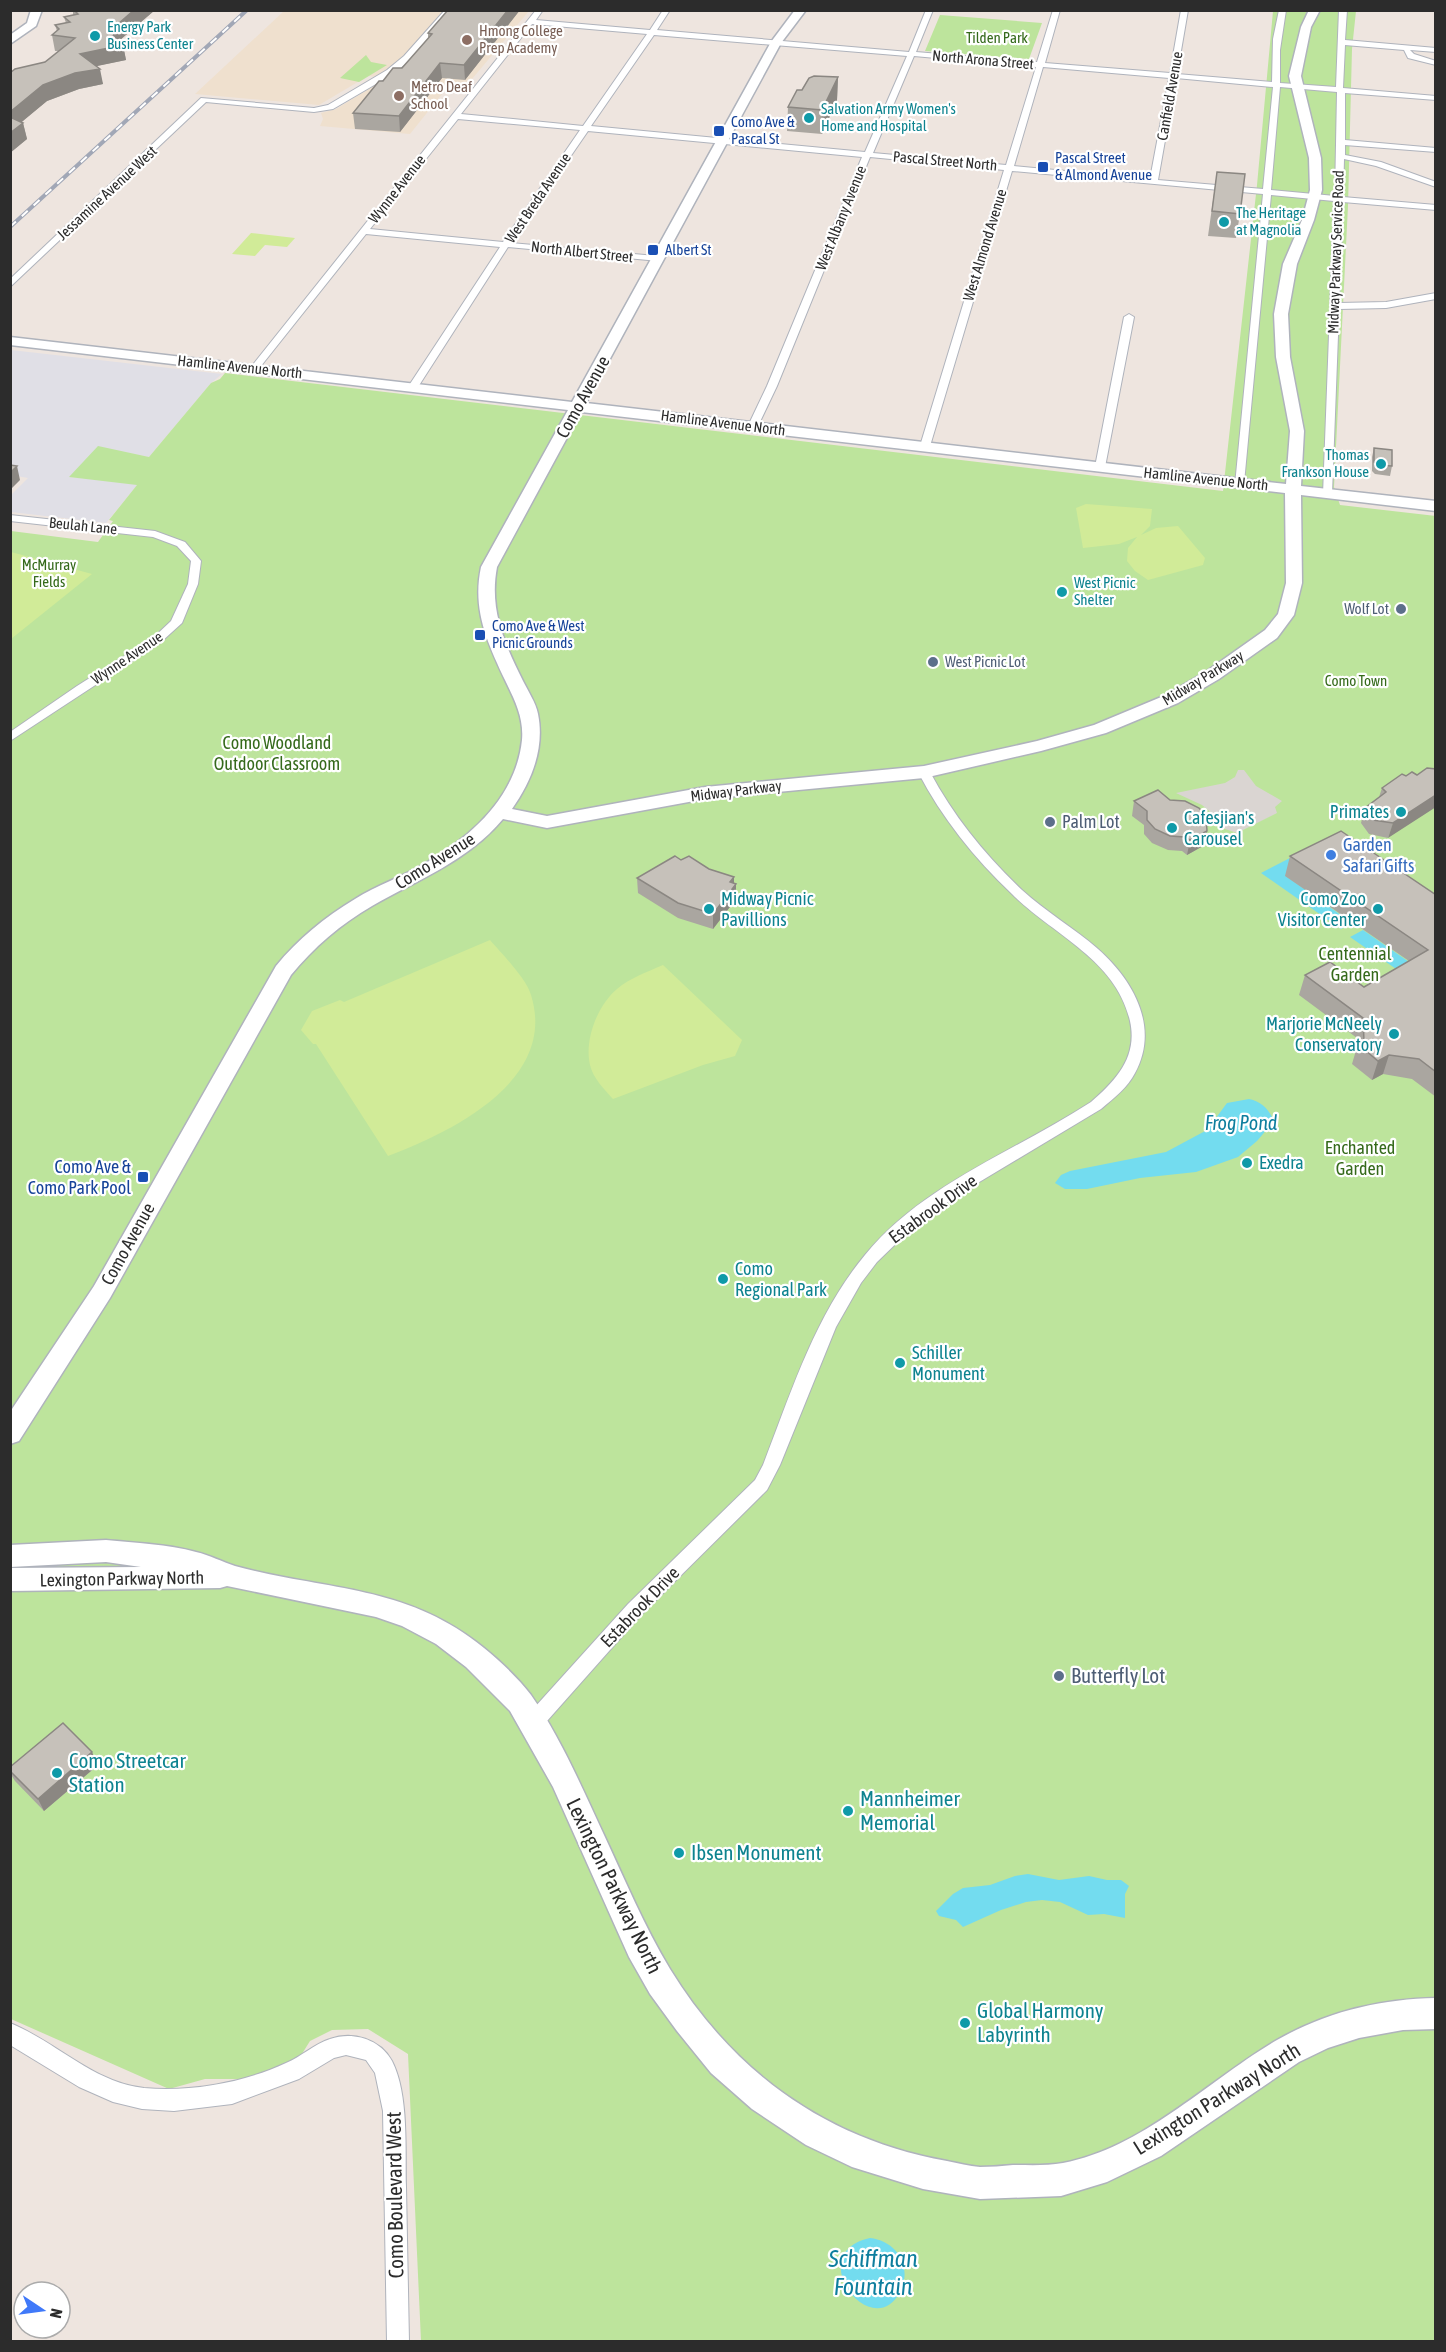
<svg xmlns="http://www.w3.org/2000/svg" width="1446" height="2352" viewBox="0 0 1446 2352" font-family="'Asap Condensed',sans-serif">
<style>
.industrial{fill:#e0dfe6}
.education{fill:#efe0ce}
.green{fill:#bde49c}
.pitch{fill:#d1eb98}
.plaza{fill:#dad5d2}
.water{fill:#73dcef}
.lines{fill:none;stroke-linecap:round;stroke-linejoin:round}
.street-casing{stroke:#afb3bc;stroke-width:2}
.secondary-casing{stroke:#afb3bc;stroke-width:3}
.street{fill:#fff;fill-rule:evenodd}
.secondary{fill:#fff;fill-rule:evenodd}
.rail-casing{stroke:#a1a7b6;stroke-width:4}
.rail{stroke:#fff;stroke-width:2;stroke-dasharray:8;stroke-linecap:butt}
.wall{fill:#aaa6a0}
.shaded-wall{fill:#8b8782}
.building{fill:#c6c1ba;stroke:#8b8782;stroke-width:1.5}
.culture-dot{fill:#0f9aa8;stroke:#fff;stroke-width:2}
.education-dot{fill:#8d6e63;stroke:#fff;stroke-width:2}
.transit-dot{fill:#1a4fb4;stroke:#fff;stroke-width:2}
.service-dot{fill:#5c6f8a;stroke:#fff;stroke-width:2}
.shop-dot{fill:#3f7fe0;stroke:#fff;stroke-width:2}
.labels{text-anchor:middle;stroke-width:4.5;stroke-linejoin:round;paint-order:stroke}
.far-culture-label{font-size:15px;fill:#0d838f;stroke:#fff;text-anchor:start}
.far-education-label{font-size:15px;fill:#785e54;stroke:#fff;text-anchor:start}
.far-park-label{font-size:15px;fill:#356a1b;stroke:#fff}
.far-street-label{font-size:15px;fill:#2c2c2c;stroke:#fff}
.far-transit-label{font-size:15px;fill:#164399;stroke:#fff;text-anchor:start}
.far-service-label{font-size:15px;fill:#4e5e75;stroke:#fff;text-anchor:end}
.street-label{font-size:18px;fill:#2c2c2c;stroke:#fff}
.park-label{font-size:18px;fill:#356a1b;stroke:#fff}
.culture-label{font-size:18px;fill:#0d838f;stroke:#fff;text-anchor:start}
.service-label{font-size:18px;fill:#4e5e75;stroke:#fff;text-anchor:start}
.shop-label{font-size:18px;fill:#366cbe;stroke:#fff;text-anchor:start}
.transit-label{font-size:18px;fill:#164399;stroke:#fff;text-anchor:end}
.water-label{font-size:20px;font-style:italic;fill:#0e7e9e;stroke:#fff}
.near-service-label{font-size:21px;fill:#4e5e75;stroke:#fff;text-anchor:start}
.near-culture-label{font-size:21px;fill:#0d838f;stroke:#fff;text-anchor:start}
.near-street-label{font-size:21px;fill:#2c2c2c;stroke:#fff}
.near-water-label{font-size:24px;font-style:italic;fill:#0e7e9e;stroke:#fff}
</style>
<rect width="100%" height="100%" fill="#eee5df"/>
<!-- industrial -->
<path class="industrial" d="M11,350L222,374L211,383L149,457L98,447L70,477L138,484L106,523L11,512L10,496L28,478L11,475Z"/>
<!-- education -->
<path class="education" d="M284,11H529L467,85L450,84L410,134L320,126L323,119L321,113L336,109L387,78L368,76L319,105L195,94Z"/>
<!-- green -->
<path class="green" d="M1273,11H1356L1352,49L1348,206L1334,487L1340,505L1436,516L1435,2341H421L408,2054L368,2029L332,2030L310,2041L295,2065L259,2079H205L169,2089L11,2019V531L98,542L113,521L109,520L137,485L69,477L98,446L149,457L211,383L220,379L225,373L1223,491L1257,185Z
M940,15L1042,23L1029,59L925,51Z
M366,55L371,62L387,65L359,82L340,78Z"/>
<!-- pitch -->
<path class="pitch" d="M251,233L295,238L287,247L265,245L255,256L232,254Z
M1086,504L1152,509L1150,526L1141,535L1156,528L1178,526L1205,558L1203,565L1148,580L1135,571L1127,561L1128,548L1137,537L1119,544L1083,548L1076,508Z
M11,552L92,574L11,639L10,552Z
M490,940C502,954 526,978 531,995C558,1081 451,1132 388,1156L316,1044H313L301,1030L312,1011L340,1000L344,1002Z
M663,965L742,1040L735,1056L703,1065L613,1099C604,1089 593,1078 590,1065C584,1039 598,1005 617,989C630,978 647,972 663,965Z"/>
<!-- plaza -->
<path class="plaza" d="M1238,770H1244L1256,786L1282,801L1275,807L1277,813L1237,833L1225,829L1218,818L1202,805L1176,793L1225,783L1235,777Z"/>
<!-- water -->
<path class="water" d="M1323,841L1286,876L1352,923L1341,929L1261,873Z
M1363,930L1435,980L1367,1001L1362,993L1399,971L1350,937Z
M1249,1099C1262,1102 1268,1108 1274,1121L1257,1141L1238,1157L1196,1172L1140,1178L1087,1189H1065L1055,1183L1061,1175L1070,1171L1166,1152L1207,1130L1227,1103Z
M1028,1874L1059,1880L1089,1876L1107,1880H1121L1129,1886L1125,1894V1918L1104,1914L1088,1915L1060,1902L1042,1900L1026,1902L1001,1910L963,1927L956,1920L939,1916L936,1911L953,1894L963,1888L990,1885L1015,1876Z
M870,2238C897,2241 913,2267 900,2292C872,2345 801,2253 870,2238Z"/>
<g class="lines">
<!-- street casing -->
<g class="street-casing">
<path id="street" d="M445,10H452L410,60L393,74L333,109L314,112L206,102L10,287V279L201,98L314,108L328,105L387,70L404,56Z
M536,10H543L536,20L650,30L663,10H670L657,30L909,52L926,10H933L916,52L1037,62L1053,10H1060L1045,63L1170,73L1181,10H1188L1177,74L1272,82L1273,39L1279,10H1286L1280,50V83L1336,87L1339,10H1347L1345,40L1436,48V52L1410,50L1414,54L1436,61V65L1408,58L1404,50L1345,45L1343,88L1436,96V100L1345,93V140L1436,148V152L1345,145V155L1381,162L1436,182V187L1376,166L1344,159L1343,197L1436,205V210L1343,202L1339,303L1386,302L1436,293V299L1386,308L1339,309L1332,493L1323,495L1334,201L1271,195L1244,483L1235,485L1263,194L1012,171L930,446L921,448L920,446L1004,170L870,157L777,386L758,426L753,429L748,426L767,386L862,157L588,131L511,243L656,256L660,259L659,261L508,247L418,387L413,390L408,387L500,247L366,234L257,371H251V367ZM532,24L647,34L583,126L461,114ZM654,35L907,56L865,152L591,126ZM914,56L1036,67L1006,165L873,153ZM1043,67L1169,78L1150,179L1014,166ZM1176,78L1273,87L1263,189L1158,180ZM1280,87L1337,92L1335,196L1271,190ZM458,119L580,130L503,242L370,229Z
M1129,314L1134,317L1105,467L1100,470L1095,467L1124,317Z
M10,515L155,531L185,542L201,561L198,584L182,623L161,642L10,741V732L77,686L153,638L171,621L188,584L191,561L177,546L153,537L10,521Z
M924,768L930,772C954,817 985,855 1022,890C1046,912 1074,928 1098,949C1133,980 1160,1027 1135,1073C1128,1087 1114,1098 1101,1109L956,1196L909,1231L877,1262L861,1283L836,1327L780,1465L767,1490L641,1615L539,1730L532,1733L525,1730L523,1724L525,1718L628,1604L755,1480L763,1465C791,1393 815,1315 865,1255C923,1184 1016,1151 1091,1102C1116,1080 1138,1057 1130,1021C1116,959 1053,935 1012,894C974,858 942,818 918,772Z
M10,2023C57,2042 92,2082 144,2088C191,2092 243,2083 286,2063C301,2057 314,2044 330,2039C353,2031 380,2039 392,2061C409,2094 405,2151 406,2187C407,2238 408,2290 409,2342H387L383,2111L375,2073L366,2060L346,2055L334,2058L299,2079L232,2104L174,2111L142,2109L113,2102L79,2087L10,2045Z"/>
</g>
<!-- secondary casing -->
<g class="secondary-casing">
<path id="secondary" d="M31,10H42L36,26L10,44V35L27,23Z
M795,10H806L781,43L586,403L1286,484L1290,431L1276,357L1274,314L1283,264L1302,220L1310,190L1309,158L1289,76L1301,27L1309,10H1320L1311,27L1301,76L1321,158L1322,190L1314,220L1297,264L1288,314L1290,357L1304,431L1301,486L1436,501V511L1301,495L1302,583L1294,615L1277,638L1219,679L1178,703L1106,733L1041,751L924,778L705,799L547,828L503,819C468,861 419,879 372,906C341,924 314,947 291,975L110,1298L19,1441L10,1444V1412L94,1286L276,966C298,939 325,917 355,899C377,885 402,877 424,864C471,837 516,797 522,740C524,717 514,699 505,680C487,642 472,609 481,567L568,410L10,345V337L572,402L771,42ZM581,412L1285,493L1286,583L1278,614L1265,630L1207,671L1166,695L1094,725L1037,741L924,766L705,787L547,816L512,809C531,782 545,749 538,714C536,703 528,691 523,681C504,643 489,609 497,567Z
M106,1540C135,1543 168,1544 196,1552C210,1555 222,1562 235,1566C326,1591 406,1584 484,1648C500,1661 519,1679 531,1695C561,1738 582,1788 604,1835C625,1880 644,1926 670,1969C733,2072 827,2140 947,2161C958,2163 969,2166 980,2167C991,2167 1002,2166 1013,2165C1029,2165 1047,2166 1063,2163C1145,2147 1207,2081 1277,2040C1326,2012 1380,1999 1436,1998V2029L1403,2030L1359,2038L1328,2048L1299,2062L1161,2156L1107,2182L1061,2196L980,2199L923,2189L852,2167L806,2145L752,2109L711,2073L677,2031L650,1994L629,1957L553,1787L510,1711L466,1667L436,1644L402,1626L376,1617L227,1586L220,1588L10,1591V1568L141,1567L106,1562L10,1567V1545Z"/>
</g>
<!-- street -->
<use href="#street" class="street"/>
<!-- secondary -->
<use href="#secondary" class="secondary"/>
<!-- rail casing -->
<g class="rail-casing">
<path id="rail" d="M10,227L247,10"/>
</g>
<!-- rail -->
<use href="#rail" class="rail"/>
</g>
<!-- wall -->
<path class="wall" d="M73,10H155L120,40L119,42L123,45L126,60L96,66L103,84L79,89L47,101L21,122L23,123L27,139L10,153V73L45,62L59,51H55L52,35L57,31L55,25L66,23L64,17L73,15Z
M520,10L465,80L442,78L400,132L355,129L353,113L383,81L402,68L428,38V33Z
M838,77L837,100L822,134L787,131L788,107L802,90Z
M1217,172L1240,214L1236,238L1208,236Z
M1374,448L1392,466L1390,476L1375,474L1372,471V457Z
M1412,772L1388,838L1369,834L1361,823L1365,808L1379,797L1382,788Z
M1134,801L1203,846L1187,855L1182,851L1168,850L1152,843L1144,834V825L1132,816Z
M1290,856L1436,895V1097L1412,1079L1383,1074L1372,1080L1352,1064L1357,1047V1038L1299,995L1305,975L1364,987L1409,961L1285,876Z
M681,860L734,877V884H736V899L713,929L678,918L638,893L637,878Z
M98,1765L44,1811L15,1781L10,1773V1767Z"/>
<!-- shaded-wall -->
<path class="shaded-wall" d="M134,10H155L120,40L118,46L123,45L126,60L83,69L80,54L113,37L117,25Z
M508,10H520L465,80L464,65Z
M440,63L442,78L400,132L399,116Z
M100,69L103,84L79,89L47,101L11,131L10,112L43,85L75,73Z
M838,77L837,100L822,134V110Z
M23,123L27,139L10,153V133Z
M17,466L20,480L10,490V473Z
M1436,795V807L1388,838L1393,823Z
M1207,831L1203,846L1187,855L1190,840Z
M734,877V887L736,884V899L713,929V914L730,882Z
M1389,1055L1383,1074L1372,1080L1378,1061Z
M92,1752L98,1765L44,1811L38,1799Z"/>
<!-- building -->
<path class="building" d="M74,10H134L117,25L113,37L123,45L80,54L100,69L75,73L43,85L10,112V73L15,69L45,62L75,38L52,35L59,29L55,25L70,22L64,17L78,14Z
M448,10H508L464,65L440,63L399,116L353,113L379,81H383L393,68H402L432,34L428,33Z
M814,76L838,77L822,110L788,107L797,90H802L809,78Z
M10,117L23,123L10,133Z
M1217,172L1245,174L1240,214L1212,211Z
M1374,448L1392,450V466L1377,465L1374,462Z
M10,465L17,466L10,473Z
M1427,768L1436,769V795L1393,823L1373,820L1365,808L1386,792L1382,788L1402,774L1406,776L1412,772L1417,775Z
M1158,790L1170,800L1185,801L1199,808L1206,816L1207,831L1190,840L1185,837L1170,836L1155,829L1147,820V811L1134,801Z
M1341,831L1436,895V1072L1419,1059L1389,1055L1378,1061L1358,1044L1364,1041L1363,1018L1305,975L1330,962L1364,987L1428,950L1290,856Z
M675,856L681,860L689,856L709,869L734,877L730,882L736,884L713,914L678,903L637,878Z
M63,1723L92,1752L38,1799L10,1771V1767Z"/>
<!-- markers -->
<g class="culture-dot">
<circle cx="95" cy="36" r="6"/>
<circle cx="809" cy="118" r="6"/>
<circle cx="1224" cy="222" r="6"/>
<circle cx="1381" cy="464" r="6"/>
<circle cx="1062" cy="592" r="6"/>
<circle cx="1401" cy="812" r="6"/>
<circle cx="1172" cy="828" r="6"/>
<circle cx="709" cy="909" r="6"/>
<circle cx="1378" cy="909" r="6"/>
<circle cx="1394" cy="1034" r="6"/>
<circle cx="1247" cy="1163" r="6"/>
<circle cx="723" cy="1279" r="6"/>
<circle cx="900" cy="1363" r="6"/>
<circle cx="57" cy="1773" r="6"/>
<circle cx="848" cy="1811" r="6"/>
<circle cx="679" cy="1853" r="6"/>
<circle cx="965" cy="2023" r="6"/>
</g>
<g class="education-dot">
<circle cx="467" cy="40" r="6"/>
<circle cx="399" cy="96" r="6"/>
</g>
<g class="transit-dot">
<rect x="713" y="125" width="12" height="12" rx="3"/>
<rect x="1037" y="161" width="12" height="12" rx="3"/>
<rect x="647" y="244" width="12" height="12" rx="3"/>
<rect x="474" y="629" width="12" height="12" rx="3"/>
<rect x="137" y="1171" width="12" height="12" rx="3"/>
</g>
<g class="service-dot">
<circle cx="1401" cy="609" r="6"/>
<circle cx="933" cy="662" r="6"/>
<circle cx="1050" cy="822" r="6"/>
<circle cx="1059" cy="1676" r="6"/>
</g>
<circle class="shop-dot" cx="1331" cy="855" r="6"/>
<g class="labels">
<!-- far-culture labels -->
<g class="far-culture-label">
<text x="107" y="32">Energy Park<tspan x="107" dy="17">Business Center</tspan></text>
<text x="821" y="114">Salvation Army Women's<tspan x="821" dy="17">Home and Hospital</tspan></text>
<text x="1236" y="218">The Heritage<tspan x="1236" dy="17">at Magnolia</tspan></text>
<text x="1369" y="460" text-anchor="end">Thomas<tspan x="1369" dy="17">Frankson House</tspan></text>
<text x="1074" y="588">West Picnic<tspan x="1074" dy="17">Shelter</tspan></text>
</g>
<!-- far-education labels -->
<g class="far-education-label">
<text x="479" y="36">Hmong College<tspan x="479" dy="17">Prep Academy</tspan></text>
<text x="411" y="92">Metro Deaf<tspan x="411" dy="17">School</tspan></text>
</g>
<!-- far-park labels -->
<g class="far-park-label">
<text x="997" y="43">Tilden Park</text>
<text x="49" y="570">McMurray<tspan x="49" dy="17">Fields</tspan></text>
<text x="1356" y="686">Como Town</text>
</g>
<!-- far-street labels -->
<g class="far-street-label">
<text transform="translate(983 60) rotate(5)" y="5">North Arona Street</text>
<text transform="translate(1170 96) rotate(-80)" y="5">Canfield Avenue</text>
<text transform="translate(945 161) rotate(5)" y="5">Pascal Street North</text>
<text transform="translate(397 189) rotate(-52)" y="5">Wynne Avenue</text>
<text transform="translate(107 193) rotate(-43)" y="5">Jessamine Avenue West</text>
<text transform="translate(538 198) rotate(-56)" y="5">West Breda Avenue</text>
<text transform="translate(841 218) rotate(-68)" y="5">West Albany Avenue</text>
<text transform="translate(985 245) rotate(-73)" y="5">West Almond Avenue</text>
<text transform="translate(582 252) rotate(6)" y="5">North Albert Street</text>
<text transform="translate(1336 252) rotate(-88)" y="5">Midway Parkway Service Road</text>
<text transform="translate(240 367) rotate(6)" y="5">Hamline Avenue North</text>
<text transform="translate(723 423) rotate(7)" y="5">Hamline Avenue North</text>
<text transform="translate(1206 479) rotate(6)" y="5">Hamline Avenue North</text>
<text transform="translate(83 526) rotate(6)" y="5">Beulah Lane</text>
<text transform="translate(127 658) rotate(-34)" y="5">Wynne Avenue</text>
<text transform="translate(1203 678) rotate(-31)" y="5">Midway Parkway</text>
<text transform="translate(736 791) rotate(-7)" y="5">Midway Parkway</text>
</g>
<!-- far-transit labels -->
<g class="far-transit-label">
<text x="731" y="127">Como Ave &amp;<tspan x="731" dy="17">Pascal St</tspan></text>
<text x="1055" y="163">Pascal Street<tspan x="1055" dy="17">&amp; Almond Avenue</tspan></text>
<text x="665" y="255">Albert St</text>
<text x="492" y="631">Como Ave &amp; West<tspan x="492" dy="17">Picnic Grounds</tspan></text>
</g>
<!-- far-service labels -->
<g class="far-service-label">
<text x="1389" y="614">Wolf Lot</text>
<text x="945" y="667" text-anchor="start">West Picnic Lot</text>
</g>
<!-- street labels -->
<g class="street-label">
<text transform="translate(583 397) rotate(-61)" y="6">Como Avenue</text>
<text transform="translate(435 861) rotate(-32)" y="6">Como Avenue</text>
<text transform="translate(933 1209) rotate(-36)" y="6">Estabrook Drive</text>
<text transform="translate(128 1244) rotate(-61)" y="6">Como Avenue</text>
<text transform="translate(122 1579) rotate(-1)" y="6">Lexington Parkway North</text>
<text transform="translate(640 1607) rotate(-46)" y="6">Estabrook Drive</text>
</g>
<!-- park labels -->
<g class="park-label">
<text x="277" y="749">Como Woodland<tspan x="277" dy="21">Outdoor Classroom</tspan></text>
<text x="1355" y="960">Centennial<tspan x="1355" dy="21">Garden</tspan></text>
<text x="1360" y="1154">Enchanted<tspan x="1360" dy="21">Garden</tspan></text>
</g>
<!-- culture labels -->
<g class="culture-label">
<text x="1389" y="818" text-anchor="end">Primates</text>
<text x="1184" y="824">Cafesjian's<tspan x="1184" dy="21">Carousel</tspan></text>
<text x="721" y="905">Midway Picnic<tspan x="721" dy="21">Pavillions</tspan></text>
<text x="1366" y="905" text-anchor="end">Como Zoo<tspan x="1366" dy="21">Visitor Center</tspan></text>
<text x="1382" y="1030" text-anchor="end">Marjorie McNeely<tspan x="1382" dy="21">Conservatory</tspan></text>
<text x="1259" y="1169">Exedra</text>
<text x="735" y="1275">Como<tspan x="735" dy="21">Regional Park</tspan></text>
<text x="912" y="1359">Schiller<tspan x="912" dy="21">Monument</tspan></text>
</g>
<!-- service labels -->
<g class="service-label">
<text x="1062" y="828">Palm Lot</text>
</g>
<!-- shop labels -->
<g class="shop-label">
<text x="1343" y="851">Garden<tspan x="1343" dy="21">Safari Gifts</tspan></text>
</g>
<!-- transit labels -->
<g class="transit-label">
<text x="131" y="1173">Como Ave &amp;<tspan x="131" dy="21">Como Park Pool</tspan></text>
</g>
<!-- water labels -->
<g class="water-label">
<text x="1241" y="1130">Frog Pond</text>
</g>
<!-- near-service labels -->
<g class="near-service-label">
<text x="1071" y="1683">Butterfly Lot</text>
</g>
<!-- near-culture labels -->
<g class="near-culture-label">
<text x="69" y="1768">Como Streetcar<tspan x="69" dy="24">Station</tspan></text>
<text x="860" y="1806">Mannheimer<tspan x="860" dy="24">Memorial</tspan></text>
<text x="691" y="1860">Ibsen Monument</text>
<text x="977" y="2018">Global Harmony<tspan x="977" dy="24">Labyrinth</tspan></text>
</g>
<!-- near-street labels -->
<g class="near-street-label">
<text transform="translate(614 1886) rotate(64)" y="7">Lexington Parkway North</text>
<text transform="translate(1217 2099) rotate(-32)" y="7">Lexington Parkway North</text>
<text transform="translate(395 2195) rotate(-91)" y="7">Como Boulevard West</text>
</g>
<!-- near-water labels -->
<g class="near-water-label">
<text x="873" y="2267">Schiffman<tspan x="873" dy="28">Fountain</tspan></text>
</g>
</g>
<!-- border -->
<rect width="1446" height="2352" fill="none" stroke="#2c2c2c" stroke-width="24"/>
<!-- north arrow -->
<g transform="translate(42 2310) rotate(103)"><circle r="28" fill="#ffffff" stroke="#ababab" stroke-width="1.5"/>
<path d="M0-4.5L10 22L0 15L-10 22Z" fill="#4079f9"/>
<text y="-9" font-size="16" font-weight="bold" text-anchor="middle" fill="#2c2c2c">N</text>
</g>
</svg>
